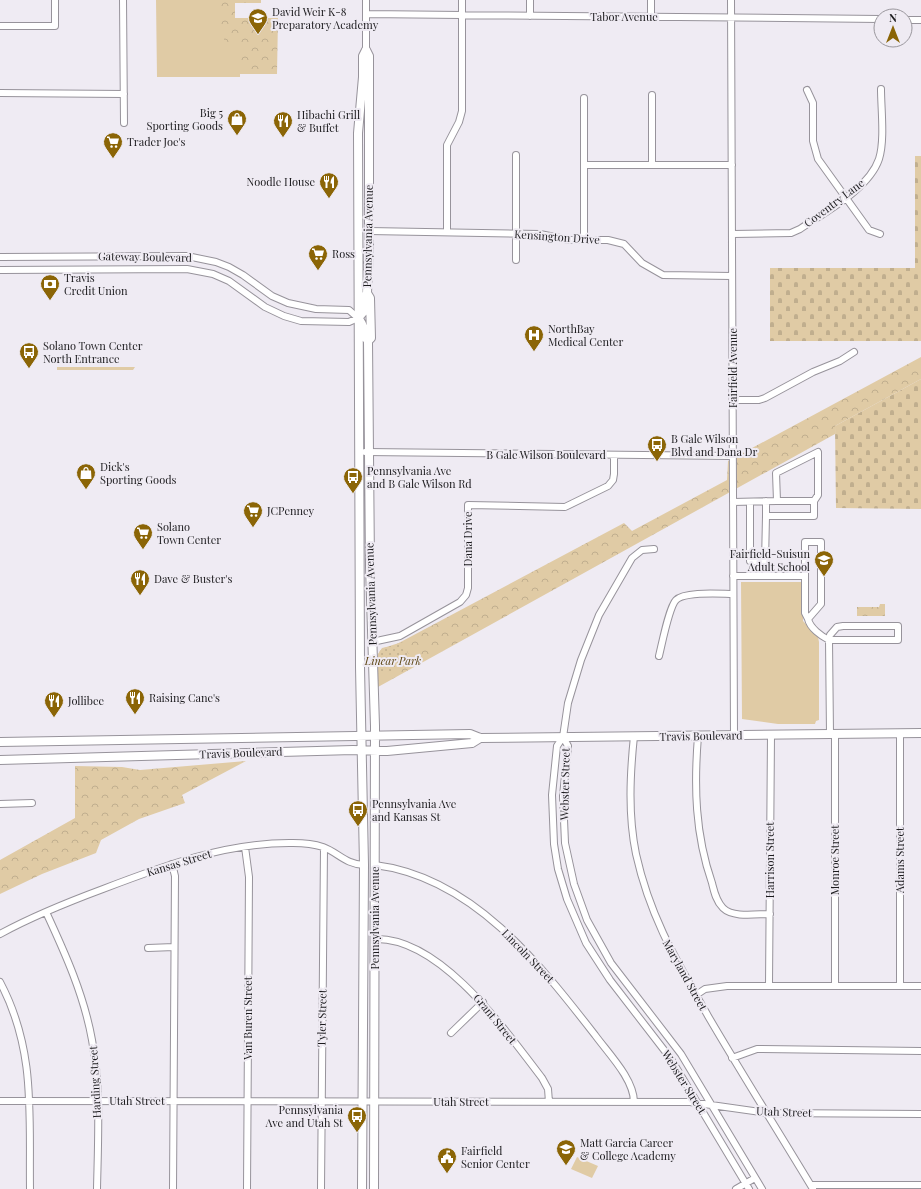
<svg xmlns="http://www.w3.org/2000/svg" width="921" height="1189" viewBox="0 0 921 1189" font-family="'Playfair Display',serif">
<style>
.grass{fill:url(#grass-tufts)}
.cemetery{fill:url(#cemetery-stones)}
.park{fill:url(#park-crowns)}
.garden{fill:url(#garden-dots)}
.pitch{fill:#e0cba5}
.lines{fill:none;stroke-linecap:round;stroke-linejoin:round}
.minor-casing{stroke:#97939b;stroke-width:8}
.major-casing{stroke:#97939b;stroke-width:10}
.minor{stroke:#fff;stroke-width:6}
.major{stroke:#fff;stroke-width:8}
.labels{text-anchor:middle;stroke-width:4;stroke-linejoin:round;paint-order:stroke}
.poi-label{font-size:11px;fill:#1b1a1d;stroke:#efebf3;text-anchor:start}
.street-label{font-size:11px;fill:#1b1a1d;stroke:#efebf3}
.park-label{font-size:11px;font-style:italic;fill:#5d4614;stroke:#efebf3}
</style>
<defs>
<pattern id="grass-tufts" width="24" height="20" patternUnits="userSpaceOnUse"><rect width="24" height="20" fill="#e0cba5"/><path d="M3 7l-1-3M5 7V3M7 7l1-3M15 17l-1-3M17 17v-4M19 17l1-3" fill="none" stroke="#c0ae8e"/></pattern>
<pattern id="cemetery-stones" width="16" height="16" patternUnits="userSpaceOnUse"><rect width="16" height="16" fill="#e0cba5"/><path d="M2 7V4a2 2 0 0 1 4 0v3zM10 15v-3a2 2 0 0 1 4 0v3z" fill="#c0ae8e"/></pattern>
<pattern id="park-crowns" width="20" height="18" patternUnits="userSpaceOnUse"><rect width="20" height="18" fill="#e0cba5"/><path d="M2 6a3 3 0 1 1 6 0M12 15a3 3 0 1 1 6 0" fill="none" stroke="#c0ae8e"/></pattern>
<pattern id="garden-dots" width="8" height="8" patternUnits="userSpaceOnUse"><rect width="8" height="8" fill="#e0cba5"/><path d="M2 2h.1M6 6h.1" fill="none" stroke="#c0ae8e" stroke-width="1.8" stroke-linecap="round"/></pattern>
</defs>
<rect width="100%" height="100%" fill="#efebf3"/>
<!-- grass -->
<path class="grass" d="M57,367H135L133,370H57Z"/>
<!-- cemetery -->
<path class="cemetery" d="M915,156H921V341H770V268H915Z
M921,379V509L836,508L835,426Z"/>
<!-- park -->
<path class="park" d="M219,0H261V3H235V18H278L277,74H240V46H224V31H219Z
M921,357V379L835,426V434L378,687V654L382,648L395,645L624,523L632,531L727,480L728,461Z
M880,604H885V616H857V607H879Z
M246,761L182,795L185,803L139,819L101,840L96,853L42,874L0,894V860L75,818V766L122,767L140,770Z"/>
<!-- garden -->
<path class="garden" d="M402,642L410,657L400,668L379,675C377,646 376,651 402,642Z"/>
<!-- pitch -->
<path class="pitch" d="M156,0H219V30L224,31V46H240V77H157Z
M741,582H803V621L818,637L819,642V720L816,721L815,724H778L742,719Z
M577,1157L598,1166L592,1178L571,1169Z"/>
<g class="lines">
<!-- minor casing -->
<g class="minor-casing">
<path id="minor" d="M123,0L124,123
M530,0V16
M651,0V17
M731,0L734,735
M366,14L881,19
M905,20H921
M0,26H55V0
M366,50V0
M807,90L813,103V141L818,159L869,230L880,234
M0,93L124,94
M652,95V165
M584,98V240
M584,165H732
M369,231L540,234L570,240H608L624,244L642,263L663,275L732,276
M447,231V145L459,122L462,111V0
M733,234L791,233L800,229C825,212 869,189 879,159C885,140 881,109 881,89
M0,257L187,256L216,262L229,267L243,275L272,296L288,303L316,309L349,310L358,318L349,322L301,321L284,316L265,307L229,281L213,274L187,269L0,270
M516,260V155
M733,400H759L765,398L813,372L840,361L854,352
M365,452L733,456
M777,501H814
M733,502L777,501L776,473L818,452V495L814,501V516H766V501
M750,502V561L765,562L766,516
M805,542H821V604L808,619L805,613Z
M654,549L642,550L632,558L599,615L581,660L568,703L563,737L557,746L552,795L554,844L558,869L567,899L586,943L610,980L671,1059L749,1189
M733,576H805
M808,619C810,628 821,636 829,640L830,734
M843,626H898V640H829L830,635L837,627Z
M372,642L400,636L460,602L466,595L468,588V505L565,507L608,486L613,480L614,474V455
M659,656C662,644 669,607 676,600C685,591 721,594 733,594
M634,736C630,775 628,815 636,854C650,917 676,960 708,1016C742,1074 778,1131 813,1189
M698,736C694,786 695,834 712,883C714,891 716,901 723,908C733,918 756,914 770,914
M563,737L568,746L563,796L565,843L574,884L587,920L611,963L681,1054L762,1189
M0,804L32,803
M245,847L249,877L247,1189
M172,864L175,876L173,1189
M375,865C472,877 539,963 595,1035C608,1053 634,1079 634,1102
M46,912C65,953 84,995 92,1040C101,1087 98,1141 97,1189
M0,934C33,916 68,902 103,889C163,866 227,842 293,843C303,843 314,844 323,847C339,853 345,864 364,865
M376,939C441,938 506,1031 542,1078L548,1089L549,1102
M148,948L174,947
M0,982C36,1050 29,1114 30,1189
M769,985L771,735
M835,986V734
M900,986V733
M696,995L705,989L727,986H921
M451,1033L483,1002
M732,1058L757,1049L921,1051
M0,1101L690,1102L767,1113L921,1114
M811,1185H921
M321,1189L324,848
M736,1189L755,1178"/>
</g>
<!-- major casing -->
<g class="major-casing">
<path id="major" d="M366,50L369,56V245L367,293L370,298L371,338L368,341L370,566L375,726L374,1189
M358,318L365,310L366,295
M358,318C367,327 361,334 368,341
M0,742L470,734L480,738L921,733
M0,760L353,750L387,751L472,743L480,738
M362,1189L364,865L360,667L358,133L363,77V56L366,50"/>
</g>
<!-- minor -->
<use href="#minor" class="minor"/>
<!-- major -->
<use href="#major" class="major"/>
</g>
<!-- icons -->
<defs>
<g id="school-pin" transform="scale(1)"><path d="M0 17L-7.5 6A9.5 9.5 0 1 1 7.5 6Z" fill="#8b6506" stroke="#efebf3"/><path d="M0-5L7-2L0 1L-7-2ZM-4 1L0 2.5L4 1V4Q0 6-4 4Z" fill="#fff"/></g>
<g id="shop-pin" transform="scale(1)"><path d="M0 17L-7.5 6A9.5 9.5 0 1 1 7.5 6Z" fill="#8b6506" stroke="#efebf3"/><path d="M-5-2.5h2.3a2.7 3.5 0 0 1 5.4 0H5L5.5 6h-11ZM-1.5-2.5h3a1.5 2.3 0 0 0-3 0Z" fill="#fff"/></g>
<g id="restaurant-pin" transform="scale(1)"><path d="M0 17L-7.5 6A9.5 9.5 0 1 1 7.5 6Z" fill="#8b6506" stroke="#efebf3"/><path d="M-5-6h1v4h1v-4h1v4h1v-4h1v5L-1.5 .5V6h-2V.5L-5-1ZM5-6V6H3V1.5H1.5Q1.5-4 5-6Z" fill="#fff"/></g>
<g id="supermarket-pin" transform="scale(1)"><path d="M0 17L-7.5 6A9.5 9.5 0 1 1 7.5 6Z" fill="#8b6506" stroke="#efebf3"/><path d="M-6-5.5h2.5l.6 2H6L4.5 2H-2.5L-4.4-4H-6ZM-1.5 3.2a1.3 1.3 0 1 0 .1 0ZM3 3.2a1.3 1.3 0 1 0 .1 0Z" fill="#fff"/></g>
<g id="bank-pin" transform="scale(1)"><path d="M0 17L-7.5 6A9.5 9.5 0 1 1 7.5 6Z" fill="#8b6506" stroke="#efebf3"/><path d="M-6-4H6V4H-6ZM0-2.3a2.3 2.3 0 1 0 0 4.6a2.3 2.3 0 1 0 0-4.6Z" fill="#fff"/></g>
<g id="hospital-pin" transform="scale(1)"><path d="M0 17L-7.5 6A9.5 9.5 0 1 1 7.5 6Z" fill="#8b6506" stroke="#efebf3"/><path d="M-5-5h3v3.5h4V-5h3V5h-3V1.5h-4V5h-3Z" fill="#fff"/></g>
<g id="bus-pin" transform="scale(1)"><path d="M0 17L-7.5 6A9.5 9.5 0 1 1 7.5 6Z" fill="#8b6506" stroke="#efebf3"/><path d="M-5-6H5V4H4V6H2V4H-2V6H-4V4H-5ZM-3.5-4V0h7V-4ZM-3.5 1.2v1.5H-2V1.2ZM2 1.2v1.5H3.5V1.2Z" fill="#fff"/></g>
<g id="civic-pin" transform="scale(1)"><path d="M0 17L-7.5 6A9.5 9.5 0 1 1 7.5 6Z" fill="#8b6506" stroke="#efebf3"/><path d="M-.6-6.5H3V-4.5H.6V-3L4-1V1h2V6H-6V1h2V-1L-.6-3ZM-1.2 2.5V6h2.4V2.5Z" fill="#fff"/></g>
</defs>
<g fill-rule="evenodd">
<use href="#school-pin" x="258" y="18"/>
<use href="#shop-pin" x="237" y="119"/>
<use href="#restaurant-pin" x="283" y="121"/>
<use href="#supermarket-pin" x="113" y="142"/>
<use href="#restaurant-pin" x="329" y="182"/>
<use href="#supermarket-pin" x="318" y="254"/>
<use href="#bank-pin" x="50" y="284"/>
<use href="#hospital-pin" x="534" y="335"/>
<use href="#bus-pin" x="29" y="352"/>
<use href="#bus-pin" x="657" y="445"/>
<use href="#shop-pin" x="86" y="473"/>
<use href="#bus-pin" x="353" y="477"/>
<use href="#supermarket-pin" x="253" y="511"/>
<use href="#supermarket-pin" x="143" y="533"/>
<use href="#school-pin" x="824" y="560"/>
<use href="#restaurant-pin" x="140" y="579"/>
<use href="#restaurant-pin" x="135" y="698"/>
<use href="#restaurant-pin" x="54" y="701"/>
<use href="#bus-pin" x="358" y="810"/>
<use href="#bus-pin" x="357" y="1116"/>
<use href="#school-pin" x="566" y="1149"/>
<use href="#civic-pin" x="447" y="1157"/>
</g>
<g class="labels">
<!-- poi labels -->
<g class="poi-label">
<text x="272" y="16">David Weir K-8<tspan x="272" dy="13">Preparatory Academy</tspan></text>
<text x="223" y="117" text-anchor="end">Big 5<tspan x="223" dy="13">Sporting Goods</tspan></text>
<text x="297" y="119">Hibachi Grill<tspan x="297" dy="13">&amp; Buffet</tspan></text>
<text x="127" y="146">Trader Joe's</text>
<text x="315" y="186" text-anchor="end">Noodle House</text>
<text x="332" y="258">Ross</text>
<text x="64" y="282">Travis<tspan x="64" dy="13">Credit Union</tspan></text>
<text x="548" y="333">NorthBay<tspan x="548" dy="13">Medical Center</tspan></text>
<text x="43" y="350">Solano Town Center<tspan x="43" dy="13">North Entrance</tspan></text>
<text x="671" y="443">B Gale Wilson<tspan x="671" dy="13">Blvd and Dana Dr</tspan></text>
<text x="100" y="471">Dick's<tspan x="100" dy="13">Sporting Goods</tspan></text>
<text x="367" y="475">Pennsylvania Ave<tspan x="367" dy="13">and B Gale Wilson Rd</tspan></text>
<text x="267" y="515">JCPenney</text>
<text x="157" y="531">Solano<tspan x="157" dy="13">Town Center</tspan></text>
<text x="810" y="558" text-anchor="end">Fairfield-Suisun<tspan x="810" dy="13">Adult School</tspan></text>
<text x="154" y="583">Dave &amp; Buster's</text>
<text x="149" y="702">Raising Cane's</text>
<text x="68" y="705">Jollibee</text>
<text x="372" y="808">Pennsylvania Ave<tspan x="372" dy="13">and Kansas St</tspan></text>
<text x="343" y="1114" text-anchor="end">Pennsylvania<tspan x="343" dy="13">Ave and Utah St</tspan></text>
<text x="580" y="1147">Matt Garcia Career<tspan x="580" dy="13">&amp; College Academy</tspan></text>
<text x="461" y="1155">Fairfield<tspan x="461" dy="13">Senior Center</tspan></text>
</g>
<!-- street labels -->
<g class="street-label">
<text x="624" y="21">Tabor Avenue</text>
<text transform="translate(834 203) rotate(-37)" y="4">Coventry Lane</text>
<text transform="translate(368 236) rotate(-89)" y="4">Pennsylvania Avenue</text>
<text transform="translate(557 237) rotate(4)" y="4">Kensington Drive</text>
<text transform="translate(145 257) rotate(1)" y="4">Gateway Boulevard</text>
<text transform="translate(733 368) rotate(-90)" y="4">Fairfield Avenue</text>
<text x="546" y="459">B Gale Wilson Boulevard</text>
<text transform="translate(468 539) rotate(-90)" y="4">Dana Drive</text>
<text transform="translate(371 594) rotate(-92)" y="4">Pennsylvania Avenue</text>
<text transform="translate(701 736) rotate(-1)" y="4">Travis Boulevard</text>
<text transform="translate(241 753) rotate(-2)" y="4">Travis Boulevard</text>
<text transform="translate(565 784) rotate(-89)" y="4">Webster Street</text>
<text transform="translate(770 860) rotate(-90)" y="4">Harrison Street</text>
<text transform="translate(835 860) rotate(-90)" y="4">Monroe Street</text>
<text transform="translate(900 860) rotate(-90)" y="4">Adams Street</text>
<text transform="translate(179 863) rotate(-17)" y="4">Kansas Street</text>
<text transform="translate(375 918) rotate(-90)" y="4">Pennsylvania Avenue</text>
<text transform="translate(528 956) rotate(46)" y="4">Lincoln Street</text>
<text transform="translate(685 975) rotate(61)" y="4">Maryland Street</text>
<text transform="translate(248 1018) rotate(-90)" y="4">Van Buren Street</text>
<text transform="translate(322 1018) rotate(-89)" y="4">Tyler Street</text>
<text transform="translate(495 1019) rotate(51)" y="4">Grant Street</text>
<text transform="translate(95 1082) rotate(-93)" y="4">Harding Street</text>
<text transform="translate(684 1082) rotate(58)" y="4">Webster Street</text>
<text x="137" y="1105">Utah Street</text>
<text x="461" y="1106">Utah Street</text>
<text transform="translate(784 1112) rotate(2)" y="4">Utah Street</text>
</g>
<!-- park labels -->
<g class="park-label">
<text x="393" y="665">Linear Park</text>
</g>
</g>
<!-- north arrow -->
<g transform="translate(893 28)"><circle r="19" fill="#efebf3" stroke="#9a979d"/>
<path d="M0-3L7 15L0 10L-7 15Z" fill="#8b6506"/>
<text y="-6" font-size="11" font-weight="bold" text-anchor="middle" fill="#1b1a1d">N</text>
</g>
</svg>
